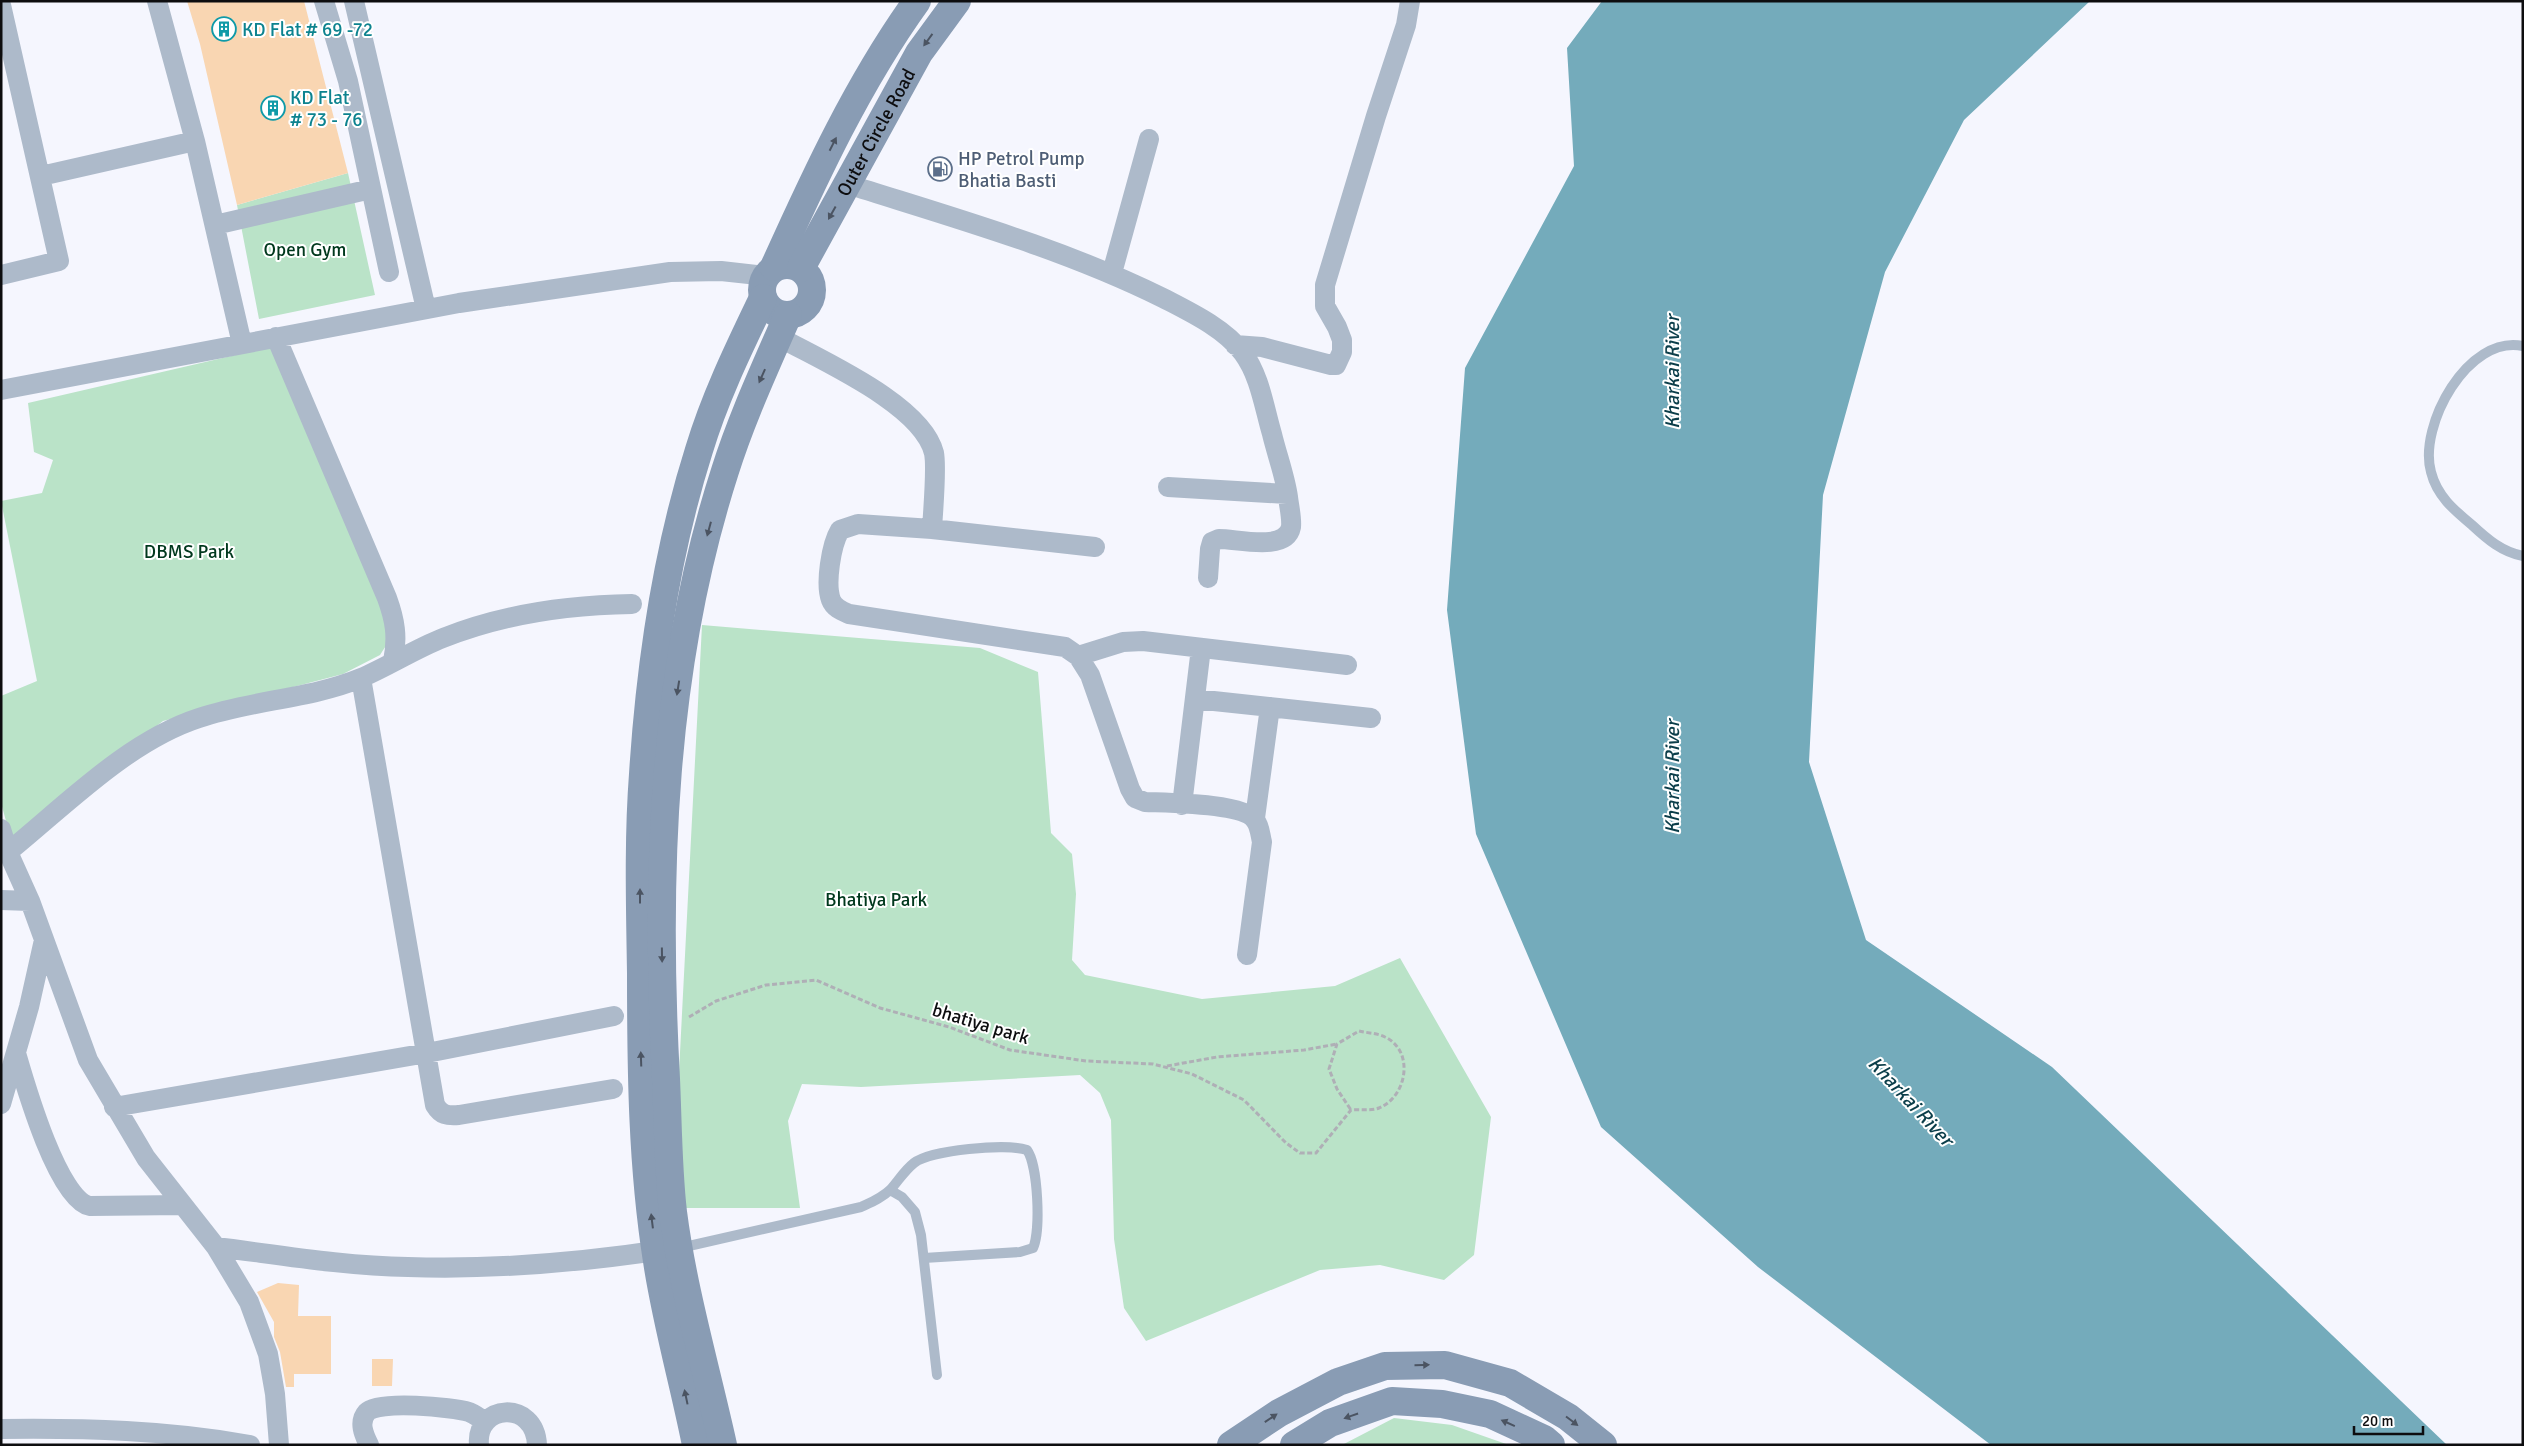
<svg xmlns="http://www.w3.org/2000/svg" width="2524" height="1446" viewBox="0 0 2524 1446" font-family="Signika,sans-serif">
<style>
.green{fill:#bae3c8}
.water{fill:#74abbb}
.building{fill:#f9d6b2}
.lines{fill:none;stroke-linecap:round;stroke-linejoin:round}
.path{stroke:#afafb6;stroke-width:3;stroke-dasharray:5 2.5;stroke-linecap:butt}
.service{stroke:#adbaca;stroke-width:10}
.minor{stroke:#adbaca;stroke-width:20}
.secondary{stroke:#899cb4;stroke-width:28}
.oneway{fill:#4b5462}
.labels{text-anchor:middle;stroke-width:4;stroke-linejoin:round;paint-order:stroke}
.culture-label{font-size:19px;fill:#0d838f;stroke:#fff;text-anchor:start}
.street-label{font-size:19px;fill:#0d0d0f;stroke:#fff}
.service-label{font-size:19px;fill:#4e5e75;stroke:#fff;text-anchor:start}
.park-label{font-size:19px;fill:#00381d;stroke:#fff}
.water-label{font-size:20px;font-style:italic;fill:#0b3e4a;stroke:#fff}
</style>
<rect width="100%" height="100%" fill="#f5f6fe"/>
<!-- green -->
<path class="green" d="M348,173L375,295L259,319L237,205Z
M274,346L396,630L380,655L343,674L163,721L11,839L1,803V696L37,681L1,501L42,493L53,460L34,452L28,403Z
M702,625L980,648L1038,672L1051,833L1072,854L1076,894L1072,960L1085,975L1202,999L1335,986L1400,958L1491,1117L1474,1255L1444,1280L1380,1265L1320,1270L1146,1341L1124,1308L1114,1239L1111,1120L1100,1093L1080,1075L861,1087L802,1084L788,1121L800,1208H672Z
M1394,1418L1452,1425L1509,1445H1342Z"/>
<!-- water -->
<path class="water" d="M1602,1H2090L1964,120L1885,272L1823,495L1809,762L1866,940L2052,1067L2447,1445H1991L1758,1267L1601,1127L1476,834L1447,610L1465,368L1574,166L1567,48Z"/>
<!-- building -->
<path class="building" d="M187,1H304L348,173L237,205L200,44Z
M278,1283L299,1285L298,1316H331V1374H294V1387H286L280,1352L274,1337V1322L257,1292Z
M372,1359H393L392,1386H372Z"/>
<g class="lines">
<!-- path -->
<path class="path" d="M689,1017L716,1001L766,985L816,980L880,1008L949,1027L1010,1050L1086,1061L1153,1064L1192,1074L1244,1100L1286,1143L1300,1153H1316L1351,1110C1359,1109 1371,1111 1379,1108C1407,1097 1415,1051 1385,1037C1377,1033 1367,1033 1359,1031L1337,1044L1329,1069L1337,1089L1351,1110
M1167,1066L1217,1057L1304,1050L1337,1044"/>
<!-- service -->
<path class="service" d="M2523,346C2468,334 2418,426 2431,472C2437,496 2454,510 2472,525C2487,539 2502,552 2523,556
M890,1190L902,1197L915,1212L921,1235L937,1375
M680,1248L861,1207C872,1202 882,1198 891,1189C899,1180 904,1171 914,1163C931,1150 1006,1143 1027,1150C1038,1165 1041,1231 1033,1248L1020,1252L924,1258"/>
<!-- minor -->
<path class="minor" d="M157,1L195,141L242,344
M324,1L348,81L389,272
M354,1L426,309
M1,5L59,261L1,275
M41,176L195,141
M847,184C954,218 1062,248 1163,298C1190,312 1224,328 1243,353C1260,376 1264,407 1272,434C1277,455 1285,476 1288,497C1289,506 1292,518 1291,527C1286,552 1238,539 1219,539L1212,542L1210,549L1208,578
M215,225L371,189
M1112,273L1149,139
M276,337L387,598C395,620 398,637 393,661
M779,337C820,360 922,404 934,453C937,468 933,511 932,529L858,524L840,530C831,545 825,584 831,600C834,608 842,611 849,614L1065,647L1078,656L1090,675L1130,789L1135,798L1145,802C1167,803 1243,803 1255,820C1260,826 1260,834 1262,842L1247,955
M1235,345L1262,347L1331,365H1336L1342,352V340L1337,327L1325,306V285L1376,116L1406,25L1410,1
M1,390L459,303L670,272L721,271L766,276
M1168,487L1287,494
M932,529L1095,547
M1078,656L1123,642L1143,641L1347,665
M361,678L435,1105C441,1115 447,1116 459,1115L613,1089
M1195,699L1371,718
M1182,805L1201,648
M1255,818L1270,707
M1,829L8,852L30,901L88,1060L146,1158L216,1247L249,1302L268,1354L275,1394L279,1445
M8,852C66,805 128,741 199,718C252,700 310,699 361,678C389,666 415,649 443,638C503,614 567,605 632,604
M1,900L30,901
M16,1053C25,1084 58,1200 90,1206L183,1205
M1,1104L29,1007L44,940
M114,1107L427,1053L614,1016
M216,1247C280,1255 344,1266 408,1267C495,1270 584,1262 669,1249
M1,1429C85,1428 168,1430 250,1445
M369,1445C364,1435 358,1422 367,1412C377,1400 453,1407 469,1412C476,1415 480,1418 485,1422
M479,1445C475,1404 535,1399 537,1445"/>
<!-- secondary -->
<g class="secondary">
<circle cx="787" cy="290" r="25"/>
<path d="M774,267C815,176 858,83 917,1"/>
<path id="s1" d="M801,268L919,53L957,1"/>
<path d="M696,1445C684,1384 666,1322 657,1261C642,1166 641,1070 641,973C640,907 638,840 643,774C650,665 666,554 699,450C715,397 739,348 763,298"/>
<path d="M723,1445C706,1368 683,1290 673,1212C668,1169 668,1123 666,1079C655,876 662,666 725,471C742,417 766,366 788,315"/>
<path d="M1231,1445L1279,1413L1338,1382L1385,1366L1445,1365L1510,1383L1568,1417L1603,1445"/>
<path d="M1294,1445L1330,1423L1392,1401L1442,1404L1490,1414L1544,1439L1551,1445"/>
</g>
</g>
<!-- one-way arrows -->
<defs><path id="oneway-solid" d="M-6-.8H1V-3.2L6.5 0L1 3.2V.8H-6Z" transform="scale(1.25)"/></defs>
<g class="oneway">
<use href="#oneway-solid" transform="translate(928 40) rotate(126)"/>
<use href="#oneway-solid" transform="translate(833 144) rotate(-63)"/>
<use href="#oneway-solid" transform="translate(832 213) rotate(119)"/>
<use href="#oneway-solid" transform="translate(762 376) rotate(114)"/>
<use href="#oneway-solid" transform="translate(709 529) rotate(105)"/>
<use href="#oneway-solid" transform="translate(678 688) rotate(99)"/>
<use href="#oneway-solid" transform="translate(640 896) rotate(-90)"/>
<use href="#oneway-solid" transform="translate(662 955) rotate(89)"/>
<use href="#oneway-solid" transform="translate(641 1059) rotate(-92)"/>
<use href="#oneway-solid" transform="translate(652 1221) rotate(-97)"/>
<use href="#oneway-solid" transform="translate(1422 1365) rotate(-1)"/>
<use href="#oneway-solid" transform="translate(686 1397) rotate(-102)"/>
<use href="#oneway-solid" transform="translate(1351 1416) rotate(161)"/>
<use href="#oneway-solid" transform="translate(1271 1418) rotate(-34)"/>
<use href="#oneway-solid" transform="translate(1572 1421) rotate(37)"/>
<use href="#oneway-solid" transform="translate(1508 1423) rotate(-156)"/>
</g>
<!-- icons -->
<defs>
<g id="building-ring" transform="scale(1.25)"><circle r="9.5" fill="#fff" stroke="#0f9aa8" stroke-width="1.5"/><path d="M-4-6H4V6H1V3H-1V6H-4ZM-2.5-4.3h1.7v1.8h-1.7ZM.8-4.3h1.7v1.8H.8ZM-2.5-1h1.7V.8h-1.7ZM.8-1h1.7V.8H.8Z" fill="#0f9aa8"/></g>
<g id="fuel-ring" transform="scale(1.25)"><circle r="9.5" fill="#fff" stroke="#5c6f8a" stroke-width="1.5"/><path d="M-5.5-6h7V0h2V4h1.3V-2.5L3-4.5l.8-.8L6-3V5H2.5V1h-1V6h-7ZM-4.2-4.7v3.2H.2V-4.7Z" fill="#5c6f8a"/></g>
</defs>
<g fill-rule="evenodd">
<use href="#building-ring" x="224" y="29"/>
<use href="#building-ring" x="273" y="108"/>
<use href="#fuel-ring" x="940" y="169"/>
</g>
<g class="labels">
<!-- culture labels -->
<g class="culture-label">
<text x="242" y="36">KD Flat # 69 -72</text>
<text x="290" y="104">KD Flat<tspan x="290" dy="22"># 73 - 76</tspan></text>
</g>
<!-- street labels -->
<g class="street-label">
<text dy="7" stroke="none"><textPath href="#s1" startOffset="155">Outer Circle Road</textPath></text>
<text transform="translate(981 1023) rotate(17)" y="7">bhatiya park</text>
</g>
<!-- service labels -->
<g class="service-label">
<text x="958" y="165">HP Petrol Pump<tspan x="958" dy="22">Bhatia Basti</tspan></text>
</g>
<!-- park labels -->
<g class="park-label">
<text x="305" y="256">Open Gym</text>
<text x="189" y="558">DBMS Park</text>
<text x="876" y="906">Bhatiya Park</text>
</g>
<!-- water labels -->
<g class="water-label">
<text transform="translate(1672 372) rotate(-90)" y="7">Kharkai River</text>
<text transform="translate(1672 777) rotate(-90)" y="7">Kharkai River</text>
<text transform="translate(1911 1101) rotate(47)" y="7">Kharkai River</text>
</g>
</g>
<!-- border -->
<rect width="2524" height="1446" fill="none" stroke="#0d0d0f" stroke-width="5"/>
<!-- scale -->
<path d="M2354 1426v8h69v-8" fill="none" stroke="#0d0d0f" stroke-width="2.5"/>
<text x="2362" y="1426" font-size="15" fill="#0d0d0f" stroke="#ffffff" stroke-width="4" paint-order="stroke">20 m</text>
</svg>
